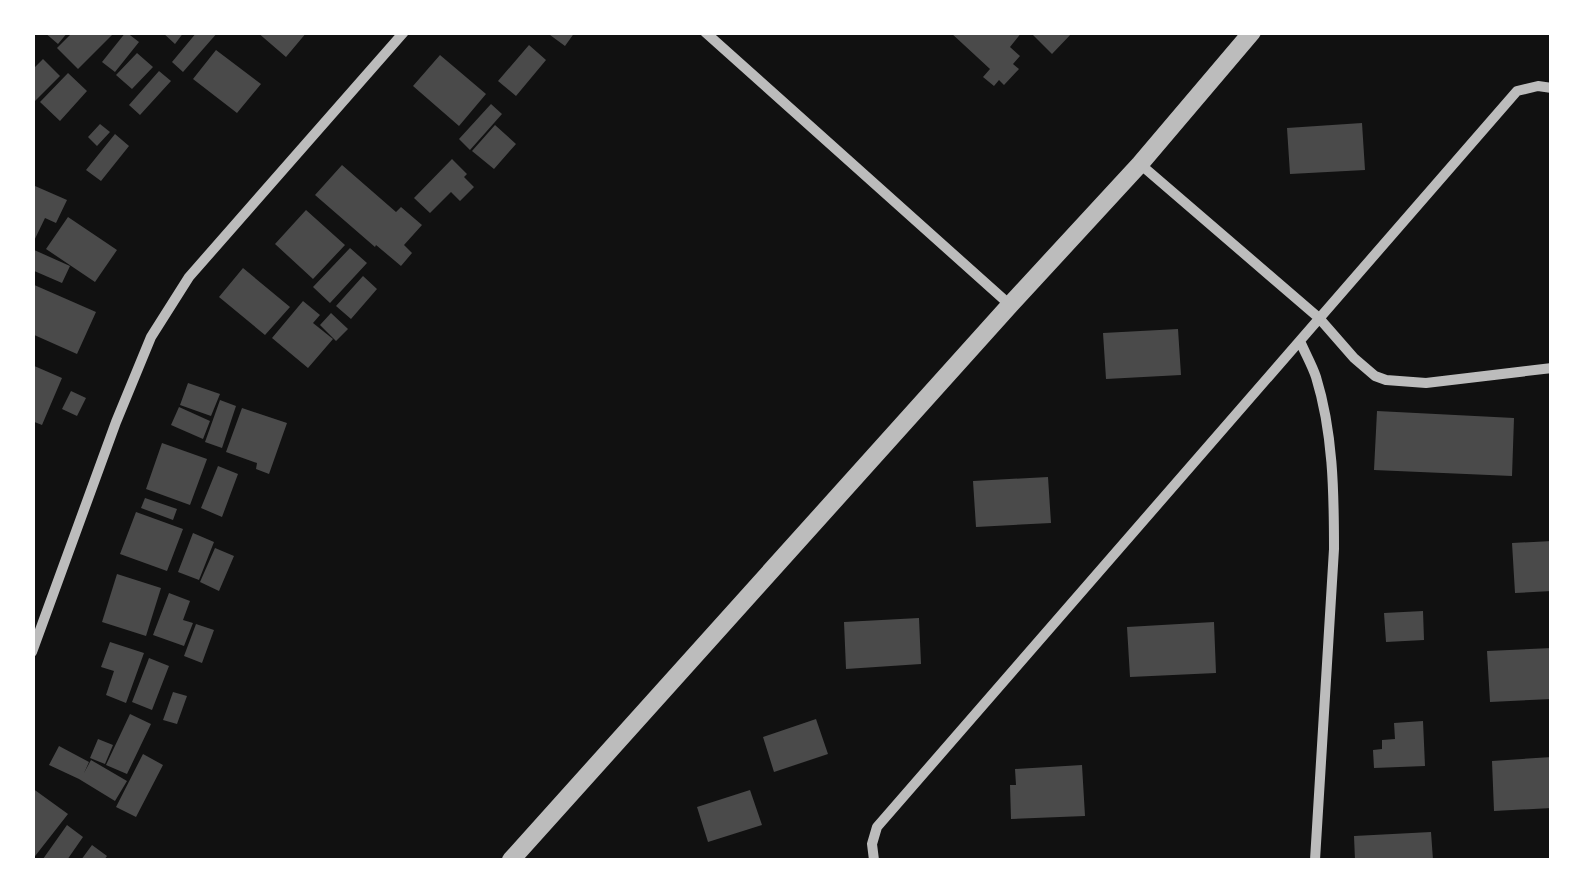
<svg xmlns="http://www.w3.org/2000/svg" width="1584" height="893" viewBox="0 0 1584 893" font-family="'DM Sans',sans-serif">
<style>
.building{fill:#4a4a4a}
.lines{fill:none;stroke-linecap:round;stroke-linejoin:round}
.minor{stroke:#bcbcbc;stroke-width:10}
.tertiary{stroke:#bcbcbc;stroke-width:18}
</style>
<rect width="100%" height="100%" fill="#111"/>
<!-- building -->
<path class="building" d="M44,32H68L58,44Z
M73,32H115L78,69L57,48Z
M126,32L139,42L115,72L102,62Z
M162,32H184L175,44Z
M197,32H218L183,72L172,62Z
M257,32H307L286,57Z
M552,32H575L565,46L550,35Z
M950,32H1022L1010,47L1020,56L1013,64L1019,69L1004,85L999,80L994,86L983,77L990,69Z
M1030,32H1073L1052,54Z
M529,45L546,60L516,96L498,81Z
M216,50L261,84L237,113L193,79Z
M137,53L153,67L132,89L116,75Z
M440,55L486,94L459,126L413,86Z
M43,59L60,76L32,104V70Z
M159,71L171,81L140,115L129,105Z
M68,73L87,91L60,121L40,102Z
M491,104L502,114L470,150L459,139Z
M1362,123L1365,170L1290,174L1287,128Z
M100,124L110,132L97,146L88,137Z
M495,125L516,144L494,169L472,151Z
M115,134L129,146L101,181L86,170Z
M452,159L467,174L464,177L474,187L460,201L451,192L430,213L414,198Z
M342,165L396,212L401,207L422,225L404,245L412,253L401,266L376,245L375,247L315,195Z
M35,186L67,200L56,223L45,218L32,245V191Z
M306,210L345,245L313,279L275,244Z
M68,217L117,250L95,282L46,249Z
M350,248L367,263L330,303L313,287Z
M32,249L70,266L62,283L32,270Z
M243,268L290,307L265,335L219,297Z
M363,276L377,289L351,319L336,306Z
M32,284L96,312L77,354L32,334Z
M303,301L320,315L313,323L333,339L308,368L272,338Z
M331,313L348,329L336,341L320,325Z
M1178,329L1181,375L1106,379L1103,333Z
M32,365L62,378L42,425L32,421Z
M188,383L220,394L211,416L180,405Z
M71,391L86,398L77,416L62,409Z
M220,400L236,406L222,448L205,442Z
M179,407L210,421L203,439L171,425Z
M242,408L287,423L269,474L256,469L257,463L226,452Z
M1377,411L1514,418L1512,476L1374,470Z
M162,443L207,459L190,505L146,489Z
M218,466L238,474L222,517L201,508Z
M1048,477L1051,523L976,527L973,481Z
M145,498L177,509L173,520L141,508Z
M136,512L183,529L167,571L120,554Z
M193,533L214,542L199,580L178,572Z
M1552,541V591L1515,593L1512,543Z
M215,548L234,556L219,591L200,582Z
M117,574L161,588L146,636L102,622Z
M169,593L190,601L183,620L193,623L184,646L153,635Z
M1423,611L1424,640L1386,642L1384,613Z
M919,618L921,664L846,669L844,622Z
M1214,622L1216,673L1130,677L1127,627Z
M196,624L214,630L202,663L184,656Z
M110,642L144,653L126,703L106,695L114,671L101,667Z
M1552,648V699L1490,702L1487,651Z
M149,658L169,666L152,710L132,702Z
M173,692L187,696L177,724L163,720Z
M130,714L151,724L127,774L106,765Z
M816,719L828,754L774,772L763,737Z
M1423,721L1425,766L1374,768L1373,750L1382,749V740L1395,739L1394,723Z
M98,739L113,745L105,764L90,758Z
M59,746L89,762L84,773L91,760L127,781L115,801L79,779L49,765Z
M143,754L163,765L136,817L116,807Z
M1552,757V808L1494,811L1492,761Z
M1082,765L1085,816L1011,819L1010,785H1016L1015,769Z
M32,788L68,814L32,860Z
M750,790L762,825L708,842L697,807Z
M67,825L83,837L67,860H45L43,859Z
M1431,832L1433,860H1355L1354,836Z
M92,845L107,856L104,860H81Z"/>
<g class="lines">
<!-- minor -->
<path class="minor" d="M705,32L1010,305
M1140,164L1319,318L1354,358L1375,376L1386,380L1426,383L1552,368
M1300,341C1305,353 1312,365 1316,377C1333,432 1334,491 1334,549L1315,860
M32,652L116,422L151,337L189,277L404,32
M874,860L872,844L877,827L1517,91L1538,86L1552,88"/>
<!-- tertiary -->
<path class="tertiary" d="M511,860L1010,305L1140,164L1252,32"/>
</g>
<!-- border -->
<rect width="1584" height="893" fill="none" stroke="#ffffff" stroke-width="70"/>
</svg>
